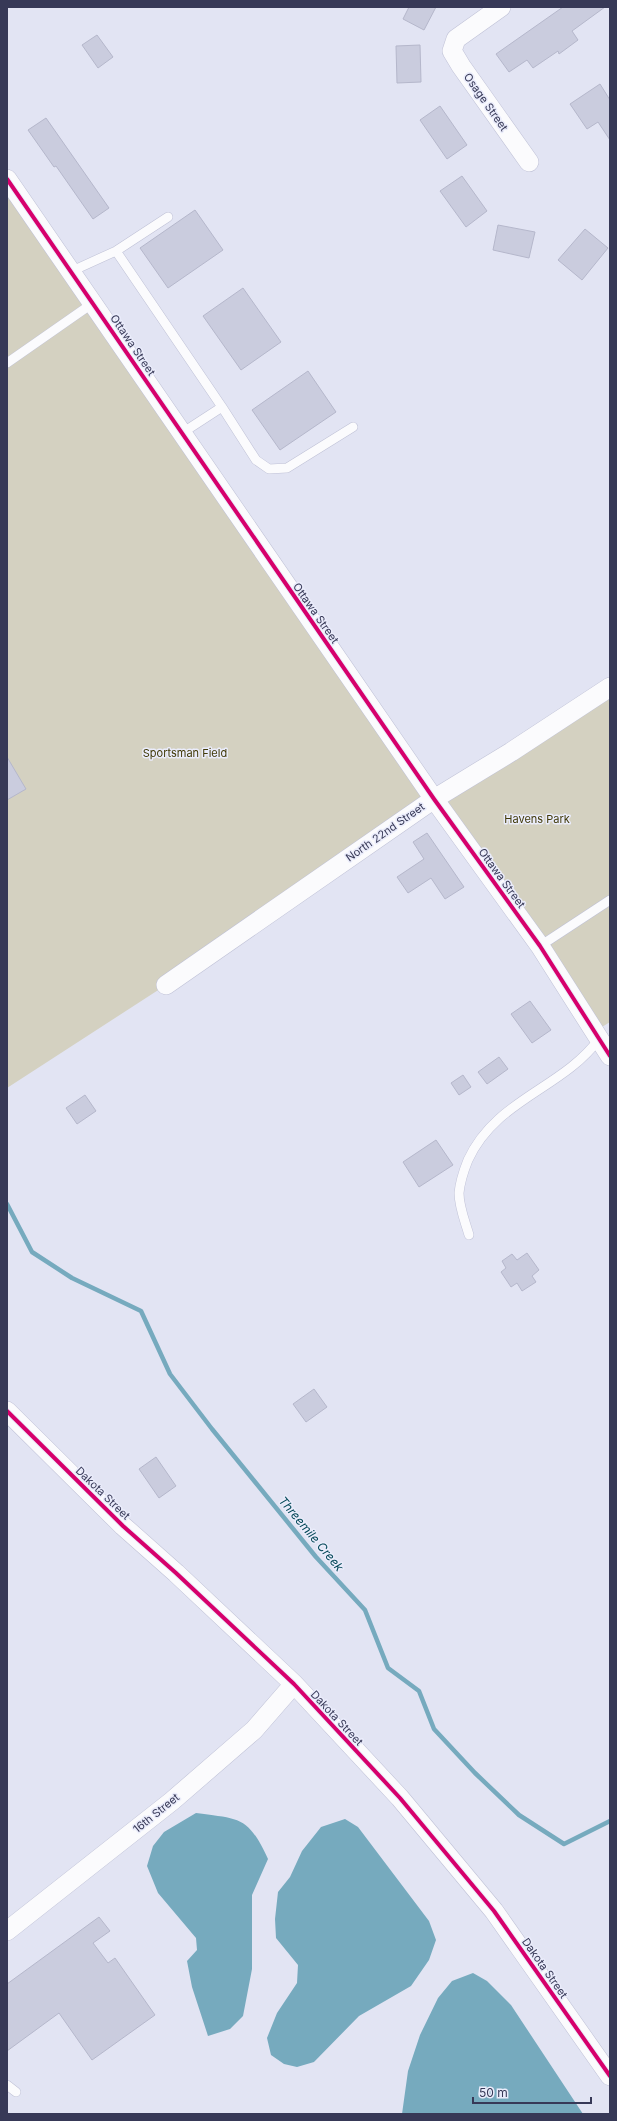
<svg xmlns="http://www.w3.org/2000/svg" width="617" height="2121" viewBox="0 0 617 2121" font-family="Inter,sans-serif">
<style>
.green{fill:#d4d1c1}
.water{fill:#76aabe}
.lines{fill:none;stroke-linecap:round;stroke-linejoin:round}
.stream{stroke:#76aabe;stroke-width:4.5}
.building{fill:#caccde;stroke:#b5b7cb}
.lane-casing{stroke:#bfc1d6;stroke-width:10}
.street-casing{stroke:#bfc1d6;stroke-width:20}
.lane{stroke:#fbfbfd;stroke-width:9}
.street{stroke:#fbfbfd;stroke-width:19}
.cycleway-casing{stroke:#eaecfb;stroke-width:6}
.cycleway{stroke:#d6006c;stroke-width:4}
.labels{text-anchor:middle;stroke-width:3;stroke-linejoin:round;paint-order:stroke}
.street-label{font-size:11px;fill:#373957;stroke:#eaecfb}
.park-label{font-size:11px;fill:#403907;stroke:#eaecfb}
.water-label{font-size:12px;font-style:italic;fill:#044858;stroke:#eaecfb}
</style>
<rect width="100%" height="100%" fill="#e2e4f3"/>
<!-- green -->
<path class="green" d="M7,179L434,798L610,690V1022L594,1032L434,799L166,985L7,1088Z"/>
<!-- water -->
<path class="water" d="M196,1813C240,1819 248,1816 268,1859L252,1895V1969L243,2016L230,2029L208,2036L192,1987L187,1961L197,1950L196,1938L158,1893L147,1866L153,1846L164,1832Z
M345,1819L358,1827L429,1921L436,1940L429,1960L411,1986L359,2016L314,2062L297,2067L284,2064L271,2055L267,2038L277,2013L297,1983L298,1965L276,1938L275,1919L278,1892L290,1877L302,1851L321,1827Z
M473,1973L487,1981L511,2005L583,2114H402L408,2071L420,2035L438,1998L452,1981Z"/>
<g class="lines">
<!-- stream -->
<path class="stream" d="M7,1204L32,1252L72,1278L141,1311L170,1374L212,1429L316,1557L365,1610L388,1668L419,1691L434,1729L475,1773L519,1815L564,1844L610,1821"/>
</g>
<!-- building -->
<path class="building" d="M409,7H436L424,30L403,19Z
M563,7H605L572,31L578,40L559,54L558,51L533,68L527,60L509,72L496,54Z
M97,35L113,57L98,68L82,45Z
M420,45L421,82L397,83L396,46Z
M600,84L610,100V140L598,122L587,129L570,104Z
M440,106L467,145L447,159L420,120Z
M46,118L109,208L93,219L56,166L54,167L28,130Z
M462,176L487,211L466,227L440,191Z
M195,210L223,250L168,288L140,248Z
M498,225L535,232L529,258L493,250Z
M585,229L608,248L582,280L558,260Z
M243,288L281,342L241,370L203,316Z
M308,371L336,412L280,450L252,410Z
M7,757L26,789L7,800Z
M427,833L464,887L445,899L431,878L408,893L397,877L424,859L413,842Z
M530,1001L551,1030L532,1043L511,1014Z
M499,1057L508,1069L487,1084L478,1072Z
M463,1075L471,1087L459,1095L451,1083Z
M85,1095L96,1111L77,1124L66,1108Z
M436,1140L453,1165L419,1187L403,1162Z
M527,1253L539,1270L532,1276L536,1282L522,1291L517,1283L511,1287L501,1272L506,1268L502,1261L512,1254L517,1260Z
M314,1389L327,1407L306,1422L293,1404Z
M156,1457L176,1486L159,1498L139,1469Z
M99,1917L110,1931L93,1943L108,1963L115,1958L155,2015L92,2060L59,2013L7,2051V1984Z"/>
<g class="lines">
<!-- lane casing -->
<g class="lane-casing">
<path id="lane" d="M116,251L168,217
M72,271L116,251L222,407L182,433
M7,363L93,303
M222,407L256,460L269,469L287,468L353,427
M540,946L610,900
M469,1235C465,1221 459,1207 459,1193C460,1182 464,1170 468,1160C496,1099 562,1089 599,1039
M7,2085L16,2092"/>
</g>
<!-- street casing -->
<g class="street-casing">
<path id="street" d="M501,7L456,39L452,51L461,66L529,162
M7,179L434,799L540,946L610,1056
M166,985L434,799L511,752L610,687
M7,1411L123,1526L176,1573L294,1684L400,1798L494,1911L610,2076
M7,1931L172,1801L254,1730L294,1684"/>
</g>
<!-- lane -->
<use href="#lane" class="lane"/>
<!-- street -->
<use href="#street" class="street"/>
<!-- cycleway casing -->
<g class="cycleway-casing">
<path id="cycleway" d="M7,179L434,799L540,946L610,1056
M7,1411L123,1526L176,1573L294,1684L400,1798L494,1911L610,2076"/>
</g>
<!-- cycleway -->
<use href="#cycleway" class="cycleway"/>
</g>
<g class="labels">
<!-- street labels -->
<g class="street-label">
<text transform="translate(486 102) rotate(55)" y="4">Osage Street</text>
<text transform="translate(133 345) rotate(56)" y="4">Ottawa Street</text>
<text transform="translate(316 613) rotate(55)" y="4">Ottawa Street</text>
<text transform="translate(385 832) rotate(-35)" y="4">North 22nd Street</text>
<text transform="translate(502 878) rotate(54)" y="4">Ottawa Street</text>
<text transform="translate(103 1493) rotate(44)" y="4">Dakota Street</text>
<text transform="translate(337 1718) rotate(47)" y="4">Dakota Street</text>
<text transform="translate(156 1813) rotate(-39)" y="4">16th Street</text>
<text transform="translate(545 1968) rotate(55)" y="4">Dakota Street</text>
</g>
<!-- park labels -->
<g class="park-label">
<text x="185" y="757">Sportsman Field</text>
<text x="537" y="823">Havens Park</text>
</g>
<!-- water labels -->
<g class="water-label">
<text transform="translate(311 1534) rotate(50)" y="4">Threemile Creek</text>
</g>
</g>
<!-- border -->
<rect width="617" height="2121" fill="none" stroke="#373957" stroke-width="16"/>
<!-- scale -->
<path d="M473 2097v6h118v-6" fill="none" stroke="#373957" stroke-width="2"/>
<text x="479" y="2097" font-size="12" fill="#373957" stroke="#eaecfb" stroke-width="3" paint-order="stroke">50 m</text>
</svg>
